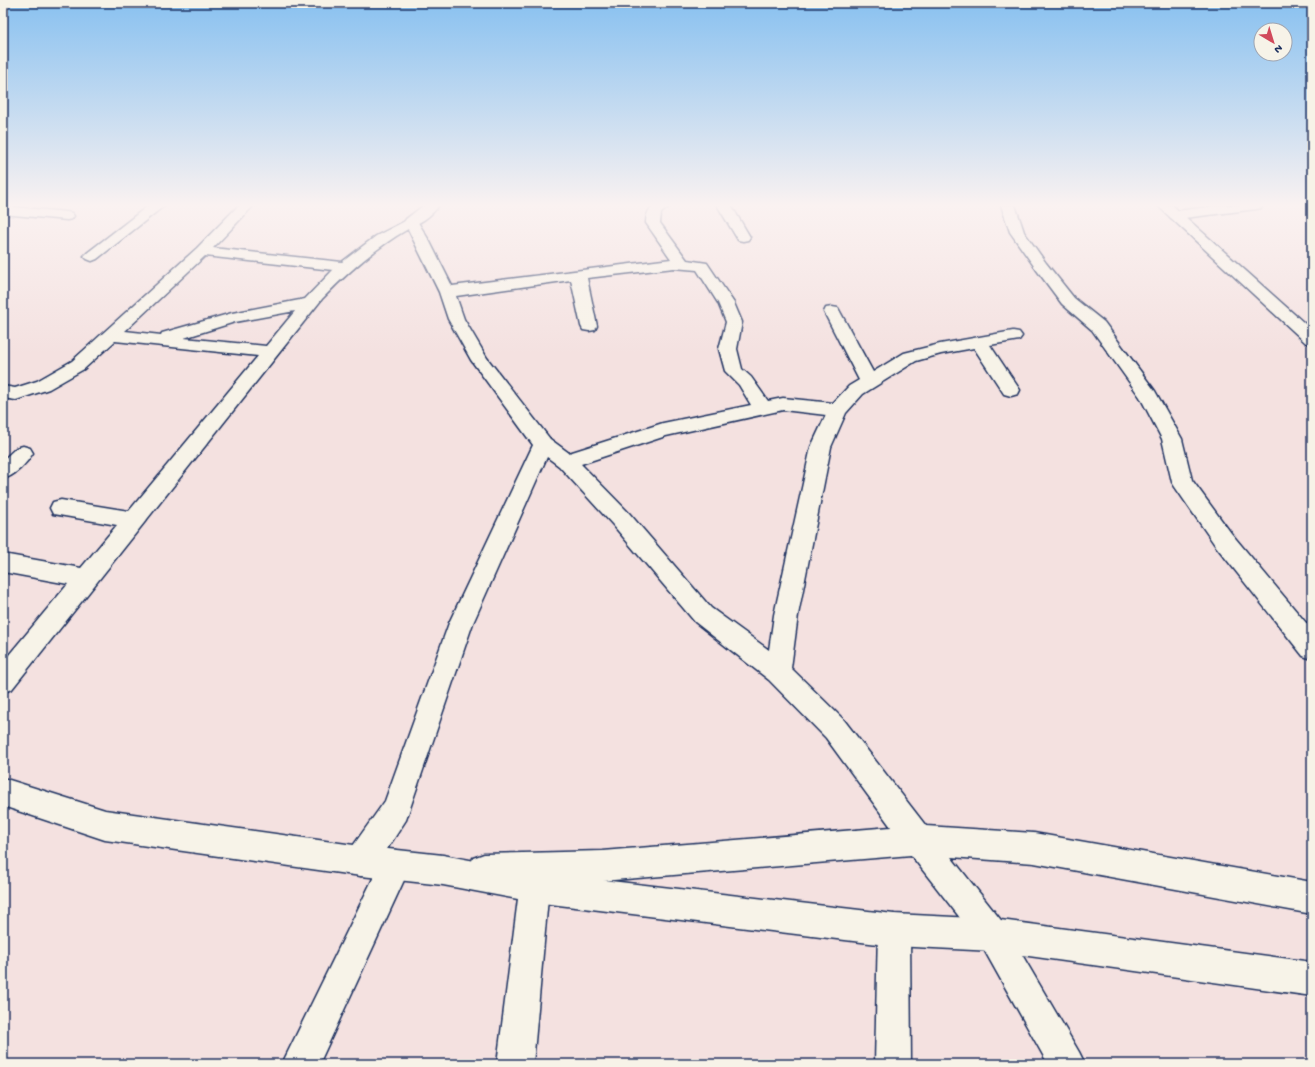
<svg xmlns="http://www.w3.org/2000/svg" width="1315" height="1067" viewBox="0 0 1315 1067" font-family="'Gochi Hand',sans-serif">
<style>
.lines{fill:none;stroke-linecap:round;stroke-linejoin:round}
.street-casing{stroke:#1b2f5e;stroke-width:3}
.secondary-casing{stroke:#1b2f5e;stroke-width:3}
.street{fill:#f7f3e8;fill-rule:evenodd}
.secondary{fill:#f7f3e8;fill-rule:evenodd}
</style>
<rect width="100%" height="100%" fill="#f4e1e0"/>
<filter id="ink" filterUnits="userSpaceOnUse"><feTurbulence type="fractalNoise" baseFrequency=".025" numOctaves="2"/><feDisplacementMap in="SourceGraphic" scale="8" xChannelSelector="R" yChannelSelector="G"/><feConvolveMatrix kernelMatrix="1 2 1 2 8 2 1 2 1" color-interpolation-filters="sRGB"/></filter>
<g filter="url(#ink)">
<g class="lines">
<!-- street casing -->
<g class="street-casing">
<path id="street" d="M149,205H165L97,259L92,261L87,259L84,256L87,253Z
M239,205H254L213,248L342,262L376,236L411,218L416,219L430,242L452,286L671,259L646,223C646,215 648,210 654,205H671L661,213L660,223L687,260L707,263L734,303L742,322L737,349L742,369L751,377L768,401L783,398L833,403L849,386L859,380L824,312L826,308L832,307L838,308L873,372L904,353L940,344L1013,331L1019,332L1022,336L1019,340L990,345L1020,390L1018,394L1011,396L1004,394L974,348L941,354L916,361L863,394L846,413L831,447L798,615L791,668L844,720L926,826L1034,833L1312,882V914L1034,863L951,857L1004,924L1079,1052L1085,1064H1048L982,946L911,855L602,881L548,883L549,887L533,1064H497L520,883L484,884L473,880L469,869L473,858L484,854L602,851L891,827L826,738L769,680L695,622L613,525L559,466L547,457L473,623L406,820L372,872L361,876L350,872L346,861L350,850L385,801L449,623L533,445L471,360L448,319L439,292L408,229C375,248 348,272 322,299L12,689L3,693V662L68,584L3,572V554L81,568L117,525L53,514L50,508L53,502L61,500L129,511L258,356L115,341L84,369L49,389L16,400L3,398V386L15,388L37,381L72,361L197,248ZM205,256L333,270L305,299L232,313L162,333L161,335L125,331ZM674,268L697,270L718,303L726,322L719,349L725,371L739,385L751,405L663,423L569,453L550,439L487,358L464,319L456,296L571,280L581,326L583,330L589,331L595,330L597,326L587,278ZM295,311L266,346L184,338L235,322ZM783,410L826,415L811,447L774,615L769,650L711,608L629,513L581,464L666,436Z
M717,205H731L750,237L748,240L743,241L738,240Z
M1001,205H1015L1024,232L1046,263L1074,298L1104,322L1155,391L1182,439L1192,480L1231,533L1312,630V659L1303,656L1215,545L1175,487L1172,482L1162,439L1140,397L1092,330L1062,304L1036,269L1010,232Z
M1224,205H1263L1261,208L1256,209L1176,219L1171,218L1169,215L1171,212L1176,211Z
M3,206L67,212L72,213L74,216L72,219L67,220L3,214Z
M23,446L30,448L33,453C27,463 15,476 3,479V460L16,448Z
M396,850L407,854L411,865L320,1062L319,1064H282L385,854Z
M894,914L905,919L910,930L911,1064H875L878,930L883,919Z"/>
</g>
<!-- secondary casing -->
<g class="secondary-casing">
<path id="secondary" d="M424,205H439C433,214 417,228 406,225L404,222L406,219Z
M1157,205H1172L1312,330V344L1306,343Z
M3,778L105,810L361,846L443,855L534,872L894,914L993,919L1312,962V996L993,951L894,946L534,902L443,885L361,876L105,840L3,806Z"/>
</g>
<!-- street -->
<use href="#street" class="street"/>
<!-- secondary -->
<use href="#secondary" class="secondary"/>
</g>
</g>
<!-- sky -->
<linearGradient id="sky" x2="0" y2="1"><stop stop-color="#89c1f0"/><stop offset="0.58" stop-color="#faf2f1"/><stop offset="1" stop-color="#faf2f1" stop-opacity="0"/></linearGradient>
<rect width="1315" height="354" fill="url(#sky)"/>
<!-- margin -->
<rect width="1315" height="1067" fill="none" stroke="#f7f3e8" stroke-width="16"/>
<rect x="8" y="8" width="1299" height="1051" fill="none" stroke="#1b2f5e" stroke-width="1.5" filter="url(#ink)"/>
<!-- north arrow -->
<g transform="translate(1273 42) rotate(142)"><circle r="19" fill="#f7f3e8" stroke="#9fa5b1"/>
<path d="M0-3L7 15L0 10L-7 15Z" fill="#d1495b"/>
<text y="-6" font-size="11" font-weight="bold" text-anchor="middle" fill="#1b2f5e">N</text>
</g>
</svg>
